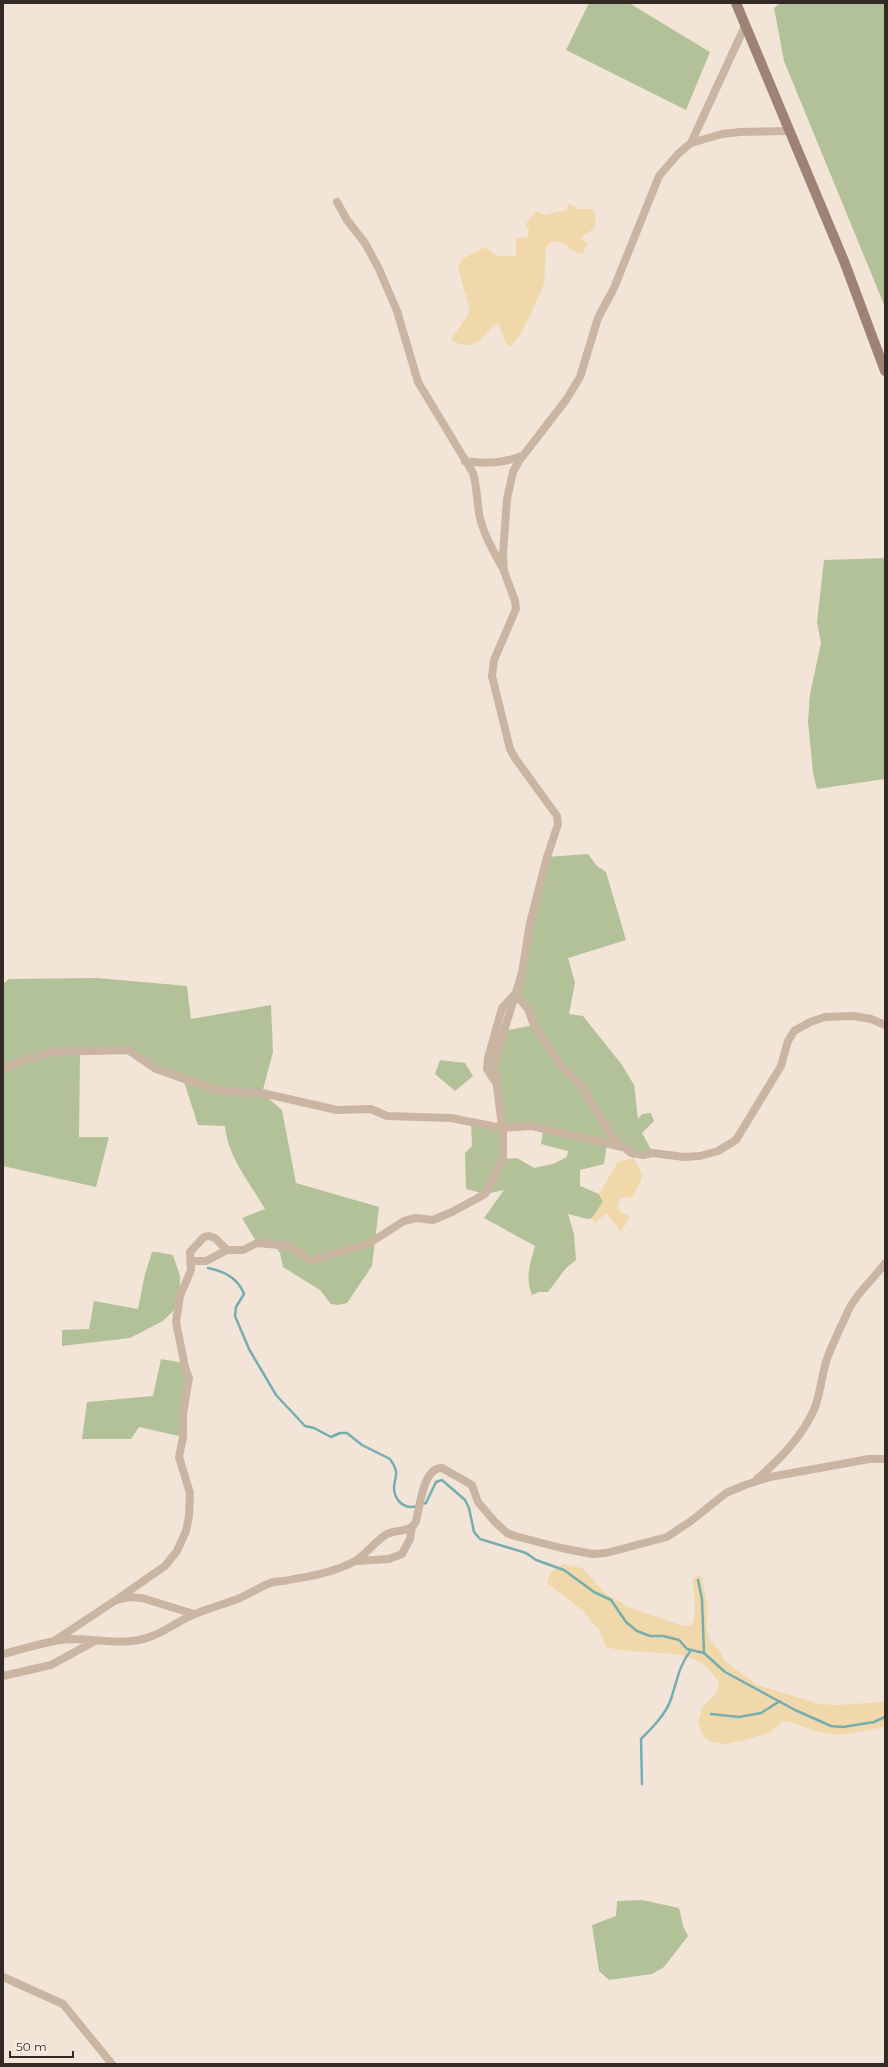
<svg xmlns="http://www.w3.org/2000/svg" width="888" height="2067" viewBox="0 0 888 2067" font-family="Montserrat,sans-serif">
<style>
.green{fill:#b2c197;fill-rule:evenodd}
.sand{fill:#f0d8ab}
.lines{fill:none;stroke-linecap:round;stroke-linejoin:round}
.stream{stroke:#75adb0;stroke-width:2.5}
.minor{stroke:#cab5a3;stroke-width:8}
.secondary{stroke:#9e8374;stroke-width:10}
</style>
<rect width="100%" height="100%" fill="#f2e5d7"/>
<!-- green -->
<path class="green" d="M589,3H629L710,52L686,110L566,50Z
M780,3H885V307L784,61L774,8Z
M885,558V779L817,789L813,773L808,721L810,694L821,643L817,622L824,560Z
M588,854L597,866L606,872L626,940L568,958L575,983L569,1014L583,1016L622,1065L634,1085L638,1119L642,1114L651,1113L654,1121L642,1133L653,1153L633,1158L631,1153L607,1144L604,1164L580,1170V1186L599,1194L603,1202L592,1218L587,1219L568,1214L574,1234L576,1260L566,1268L548,1292H539L532,1295C525,1278 530,1263 535,1246L484,1218L504,1190L485,1194L466,1189L465,1153L472,1146L471,1122L499,1125L495,1076L503,1031L534,1025L515,994L547,857ZM504,1129H532L543,1132L541,1144L568,1151L567,1157L553,1164L534,1168L517,1158L504,1159Z
M97,978L187,986L191,1019L271,1005L273,1052L262,1093L282,1110L296,1183L379,1207L372,1266L347,1303L338,1305L331,1304L320,1290L283,1267L280,1253L273,1244L257,1243L242,1218L265,1209C249,1181 228,1158 225,1126L198,1125L183,1079L156,1069L134,1052H80L79,1137H109L96,1187L3,1166V984L9,979Z
M440,1060L465,1063L473,1076L455,1091L435,1074Z
M152,1252H157L173,1255L180,1276L179,1305L163,1321L130,1338L62,1346V1330L89,1329L94,1301L138,1309L145,1274Z
M161,1359L184,1363L189,1378L183,1437L139,1427L131,1439H82L87,1402L153,1396Z
M642,1900L679,1908L683,1926L688,1936L664,1967L652,1974L609,1980L599,1971L592,1925L616,1916L617,1901Z"/>
<!-- sand -->
<path class="sand" d="M569,203L578,209H592L596,217L594,229L581,237L587,244L583,254C567,254 565,232 546,246L544,284L530,316L518,338L510,347L507,345L499,325L495,324C479,340 475,353 451,340L470,311L458,267L462,259L485,247L498,256H516V239L528,237L529,229L525,225L536,211L544,215L567,210Z
M633,1158C647,1178 642,1178 632,1198L621,1197L617,1209L630,1217L621,1232L606,1213L595,1223L592,1218L603,1202L599,1194L618,1162Z
M563,1564L582,1568L606,1594L630,1608L684,1626L692,1625C698,1609 693,1596 693,1579L698,1575L702,1577L707,1603V1631L710,1641L720,1651L725,1661L757,1685L820,1704L837,1705L885,1702V1727C865,1730 844,1737 824,1733C809,1731 797,1722 782,1721L771,1732L748,1739L726,1744L711,1742L703,1736L698,1722L702,1708L716,1693L719,1682C712,1673 705,1663 694,1659C666,1649 635,1655 606,1647L599,1630L583,1611L547,1583L550,1573Z"/>
<g class="lines">
<!-- stream -->
<path class="stream" d="M208,1268C224,1271 238,1278 244,1294L236,1307L235,1316L249,1349L276,1395L305,1426L314,1428L331,1437L340,1433H347L362,1445L390,1459C393,1463 395,1467 396,1471C397,1477 394,1482 394,1487C394,1501 405,1510 417,1506
M422,1504L426,1503L436,1482L442,1480L465,1500L469,1508L474,1532L480,1539L526,1553L536,1560L564,1570L594,1592L611,1600L626,1622L637,1631L650,1636H663L679,1640L687,1649L704,1653L725,1672L795,1710L831,1726L843,1727L874,1722L885,1717
M698,1580L702,1599L704,1653
M711,1714L739,1717L761,1713L780,1701
M642,1784L641,1739C652,1728 666,1714 671,1699C677,1681 679,1665 691,1650
M883,2064L885,2063"/>
<!-- minor -->
<path class="minor" d="M691,143L722,134L740,132L788,131
M337,202L347,220L365,243L379,269L397,311L418,382L473,473C477,487 477,500 479,513C482,532 493,550 502,567
M465,461C484,464 504,463 522,456
M3,1068L34,1057L55,1052L128,1050L156,1069L213,1089L230,1092L262,1093L337,1110L371,1109L387,1116L451,1118L502,1128L532,1126L622,1147
M494,1080L487,1069L488,1058L502,1008L515,994L528,1009L534,1025L562,1067L583,1088L612,1137L631,1153L643,1155L653,1153L684,1157L700,1156L718,1151L736,1140L781,1066L788,1041L794,1031L810,1022L825,1017L854,1016L871,1019L885,1025
M191,1261H206L227,1250
M757,1479C779,1460 800,1439 813,1412C821,1395 821,1376 827,1359C833,1342 842,1325 849,1309C858,1291 874,1279 885,1263
M357,1561L389,1559L402,1554L410,1539L412,1527
M116,1600L165,1566L177,1551L186,1531L189,1516L190,1493L179,1457L183,1437V1414L189,1378L185,1367L176,1322L180,1296L191,1270L190,1252L204,1237L209,1236L215,1238L227,1250H243L257,1243L289,1246L311,1260L368,1244L404,1221L416,1218L433,1220L452,1212L485,1194L496,1174L503,1158V1134L494,1063L522,973L530,923L547,857L558,824L557,816L515,758L510,749L492,676L494,660L516,609L515,601L504,571L503,554L507,499L513,472L519,461L566,400L580,377L598,318L614,288L659,176L678,154L691,143L745,26
M54,1641L116,1600L129,1597L142,1598L194,1614
M3,1654C25,1649 48,1640 71,1639C95,1639 119,1645 143,1639C162,1635 177,1621 195,1614C209,1608 225,1604 240,1598C250,1593 260,1587 270,1583C278,1581 287,1581 294,1579C314,1576 337,1571 355,1561C367,1554 375,1541 387,1534C396,1529 412,1533 416,1521C420,1507 423,1467 442,1468L472,1485L478,1502L495,1522L507,1533L515,1536L561,1548L593,1554L606,1553L667,1537L691,1521L726,1493L745,1485L770,1477L869,1459H885
M3,1676L51,1665L95,1641
M3,1977L63,2004L112,2064"/>
<!-- secondary -->
<path class="secondary" d="M736,3L844,261L885,371"/>
</g>
<!-- border -->
<rect width="888" height="2067" fill="none" stroke="#342a25" stroke-width="8"/>
<!-- scale -->
<path d="M10 2051v6h63v-6" fill="none" stroke="#342a25" stroke-width="2"/>
<text x="16" y="2051" font-size="12" fill="#342a25" stroke="#faefe3" stroke-width="3" paint-order="stroke">50 m</text>
</svg>
